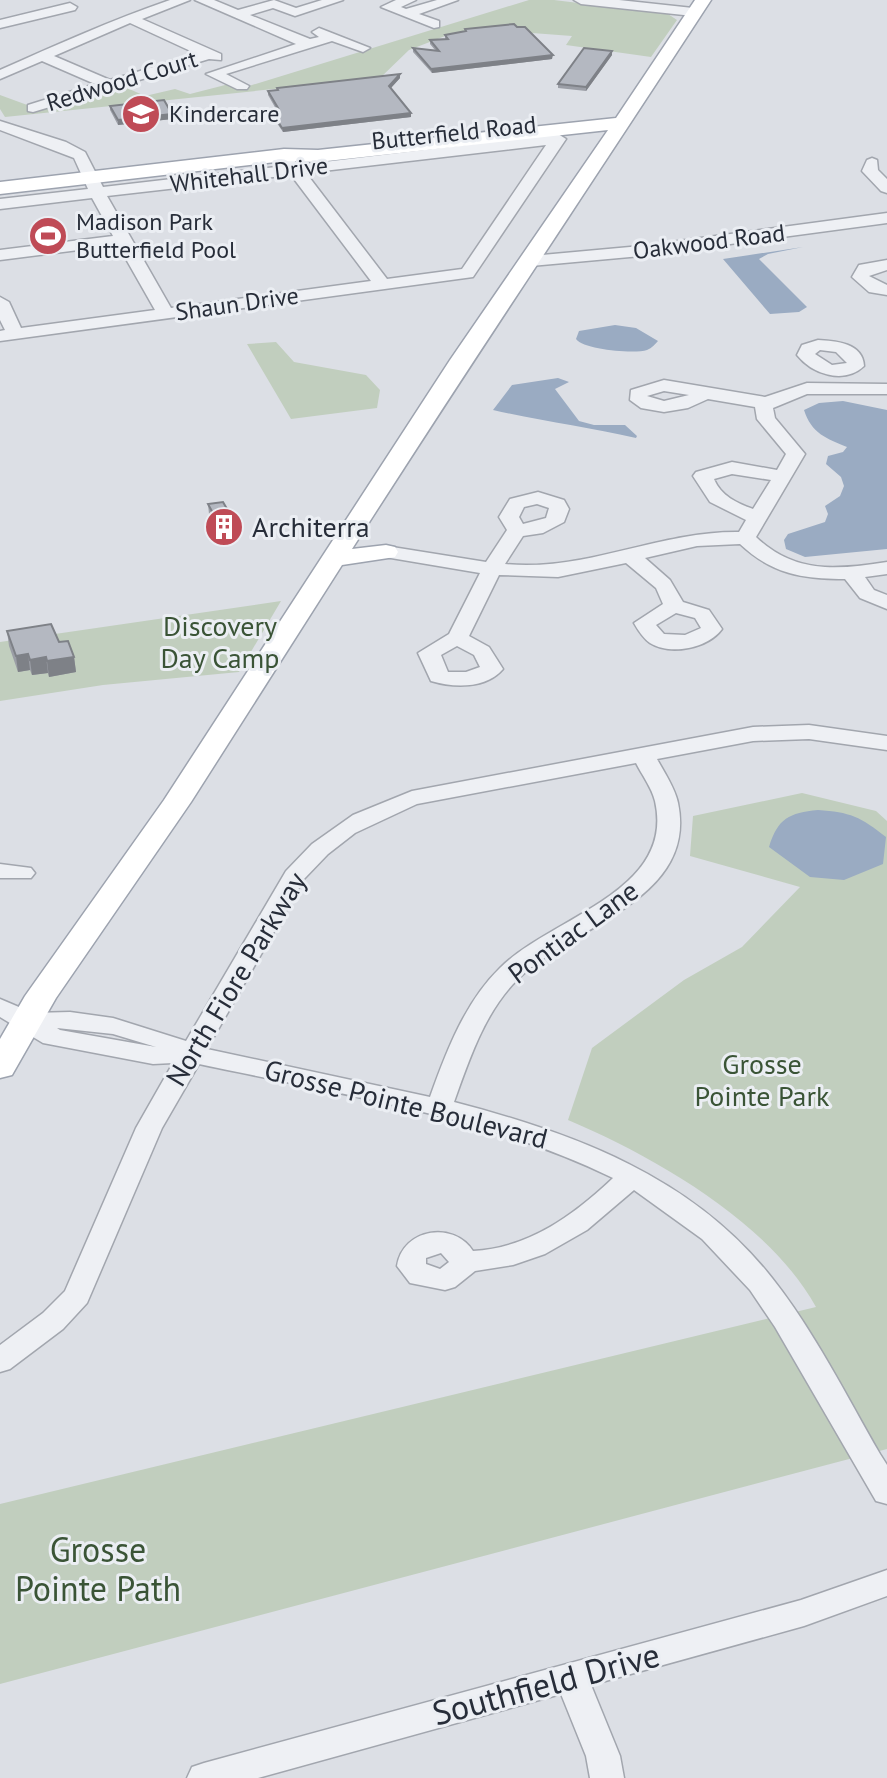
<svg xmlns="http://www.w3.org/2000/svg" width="887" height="1778" viewBox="0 0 887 1778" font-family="'PT Sans',sans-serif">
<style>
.green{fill:#c1cebe}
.water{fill:#9aabc2}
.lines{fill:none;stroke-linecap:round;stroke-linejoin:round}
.minor-casing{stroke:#a2a6ae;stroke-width:3}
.major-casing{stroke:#9da3af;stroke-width:3}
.minor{fill:#eef0f4;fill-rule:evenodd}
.major{fill:#fff;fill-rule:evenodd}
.wall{fill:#9b9ea6}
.shaded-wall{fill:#7e8187}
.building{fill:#b4b8c1;stroke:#7e8187;stroke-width:2}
.labels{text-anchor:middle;stroke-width:6;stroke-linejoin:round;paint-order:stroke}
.far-street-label{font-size:24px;fill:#272d39;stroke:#ebeef3}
.far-poi-label{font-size:24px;fill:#272d39;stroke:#ebeef3;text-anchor:start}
.poi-label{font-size:28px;fill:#272d39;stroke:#ebeef3;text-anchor:start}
.park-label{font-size:28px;fill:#3a5436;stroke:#ebeef3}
.street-label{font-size:28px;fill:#272d39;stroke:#ebeef3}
.near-park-label{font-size:34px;fill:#3a5436;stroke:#ebeef3}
.near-street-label{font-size:34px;fill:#272d39;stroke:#ebeef3}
</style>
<rect width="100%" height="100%" fill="#dcdfe5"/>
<!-- green -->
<path class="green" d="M529,0H554L668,14L677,20L651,57L566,45L572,36L532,33L517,26L453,33L409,50L380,78L5,117L0,109V95L30,106L28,108L33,111L118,84L145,96L175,89L190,94L229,84L239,89Z
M276,342L294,362L366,375L380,390L377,408L291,419L247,344Z
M281,601L239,672L103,685L0,701V642Z
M802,793L876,811L887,821V1449L0,1684V1504L816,1307C769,1222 655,1157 568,1120L592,1048L684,980L742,947L800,887L690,856L693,816Z"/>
<!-- water -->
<path class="water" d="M803,247L768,254L759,259L807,307L799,312L770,314L723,259Z
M615,325L636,328L658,341C655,344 652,348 647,350C635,354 584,350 576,339L579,331Z
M558,378L569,382L555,389L579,421L594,425H625L637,436L636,438C588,427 541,421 493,410L512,385Z
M843,401L887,410V549L805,557L786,549L784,540L788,534L825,522L828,514L825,506L840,496L844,486L841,477L826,464L828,456L843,452L847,447C827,439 811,433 804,410L819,403Z
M818,810C850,812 861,817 886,837L883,864L844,880L810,877L769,847C778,818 789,813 818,810Z"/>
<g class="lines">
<!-- minor casing -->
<g class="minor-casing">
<path id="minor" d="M170,0H190L142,19L221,54V60L209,59L33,112L28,111V105L95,84L42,61L0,79V70C56,45 112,20 170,0ZM130,23L197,54L110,80L54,56Z
M195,0H214L238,10L274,0L296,8L322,0H343L295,16L273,8L250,15L310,39L319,37L312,32L319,28L370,48L363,52L332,41L226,74L249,86L247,89H237L206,74L296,44Z
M396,0H416L401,7L406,9L437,0H458L419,14L439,21V27L434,28L381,7Z
M574,0H619L693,8L700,12L693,16L581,4Z
M70,3L77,7L75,10L0,28V20Z
M0,121L66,142L85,152L103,187L285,166L280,160L288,155L299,165L558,134L566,139L473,277L0,341V331L5,330L0,320V297L9,302L21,328L155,310L118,245L0,260V250L113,236L92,198L0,209V199L88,189L74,158L0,130ZM546,145L462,269L387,279L306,173ZM291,175L371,281L171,308L107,196Z
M872,158L877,160L878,170L887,179V193L881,191L862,171L867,160Z
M887,213V223L641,256L531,266L523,261L531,256L641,246Z
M887,260V270L869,276L887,285V295L869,292L852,277L859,265Z
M818,340C836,341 863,343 864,366C844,385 812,374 797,355L802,345ZM820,350L836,352L847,363L832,365L815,354Z
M664,380L765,397L807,383L887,384V394H807L773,408L775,418L805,454L756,537C795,574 837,570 887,562V574L865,577L874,590L887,595V609L860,598L845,579C802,579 772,574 740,544L697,546L645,558L670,580L683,602L709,610L722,629C708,648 671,656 650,643C643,638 638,630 634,623L663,604L656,588L626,563L558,577L499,575L469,636L489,647L503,669C486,689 454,688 431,681L418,653L449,634L480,573L379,556L376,552L379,548L386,546L486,562L507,530L499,517L510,499L538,492L564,500L569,509L564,522L543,533L523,536L505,564C586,572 658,531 739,532L746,520L710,502L693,476L696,472L732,462L777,470L786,454L757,419L755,407L708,399L688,408L664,412L641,408L630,400L631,390ZM664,391L689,395L664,401L647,396ZM732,474L771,480L753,509C737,503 721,496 714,479ZM537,504L549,508L546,518L523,524L519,517L524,507ZM676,613L695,618L701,628L685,635L664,634L656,625ZM457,646L474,655L480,667L466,672H448L441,655Z
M809,725L887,736V750L809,739L753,741L657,759C664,772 675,788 678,803C698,900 573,925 518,979C485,1011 469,1060 454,1102C574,1133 693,1177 772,1278C814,1331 846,1395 880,1454L887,1465V1504L876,1501L775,1327L750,1290L702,1239L634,1190L587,1230L545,1254L513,1265L475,1271L455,1287L445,1290L410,1283L397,1266C403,1228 454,1221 473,1251C529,1248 574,1215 613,1178C484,1115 338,1094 199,1064L162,1128L87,1303L63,1329L10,1369L0,1372V1345L43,1313L65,1291L136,1128L173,1063L153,1064L43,1043L0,1017V999L33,1013L70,1012L113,1018L186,1041L286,871L312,844L353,815L412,791L753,727ZM636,763C642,775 652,788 655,801C676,892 551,917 500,968C465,1002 446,1052 430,1097L207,1049L304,879L328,854L355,833L417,804ZM57,1028L113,1034L156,1047L60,1030ZM441,1253L449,1262L440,1269L426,1264V1258Z
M0,864L31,868L35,873L31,878H0Z
M887,1570V1596L804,1626L591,1685L620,1756L624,1778H590L586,1756L561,1694L258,1778H187L192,1767L204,1763L801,1600Z"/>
</g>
<!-- major casing -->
<g class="major-casing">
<path id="major" d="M695,0H711C592,183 470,364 352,549L386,545L395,547L398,552L395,557L342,565L191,802L56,998L12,1075L0,1078V1039L25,996L164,800L450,360L608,130L318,162L284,161L0,194V182L284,149L318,150L616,118Z"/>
</g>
<!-- minor -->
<use href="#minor" class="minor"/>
<!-- major -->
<use href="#major" class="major"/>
</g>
<!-- wall -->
<path class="wall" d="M465,29L552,59L432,73L413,52V48L435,50L430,44V40L445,39V35L465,32Z
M612,51V55L586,91L558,88V84Z
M400,74V78L391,88L411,113V117L283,132L270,113V109H276L268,95V91L277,90V88Z
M110,106L172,119L118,125L110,110Z
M208,504L235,532L220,534L209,514Z
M7,631L59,642L74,657L76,672L49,677L48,673L32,675L30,670L18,672L9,646Z"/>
<!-- shaded-wall -->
<path class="shaded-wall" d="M612,51V55L586,91V87Z
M553,55L552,59L432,73L431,69Z
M400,74V78L389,90V86Z
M411,113V117L283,132L282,128Z
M172,114V119L118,125V120Z
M234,521L235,532L220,534L219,524Z
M28,654L30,670L18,672L16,656Z
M46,657L48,673L32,675L30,660Z
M74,657L76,672L49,677L47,661Z"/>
<!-- building -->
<path class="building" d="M514,24L517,27H525L553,55L431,69L413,48L439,51L430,40L448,39L445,35L466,31L465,29Z
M584,48L612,51L586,87L558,84Z
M400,74L389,86L411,113L282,128L270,109L278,108L268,91L278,90L277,88Z
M164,100L172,114L118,120L110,106Z
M223,502L234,521L219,524L208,504Z
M51,624L59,642L68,641L74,657L47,661L46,657L30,660L28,654L16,656L7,631Z"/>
<!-- icons -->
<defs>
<g id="school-disc" transform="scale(2)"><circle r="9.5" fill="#bf4b56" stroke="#ebeef3"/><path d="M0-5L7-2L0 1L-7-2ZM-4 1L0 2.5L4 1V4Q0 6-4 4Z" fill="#fff"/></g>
<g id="stadium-disc" transform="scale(2)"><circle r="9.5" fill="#bf4b56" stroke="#ebeef3"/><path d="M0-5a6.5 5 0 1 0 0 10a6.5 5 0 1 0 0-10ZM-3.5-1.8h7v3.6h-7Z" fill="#fff"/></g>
<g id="building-disc" transform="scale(2)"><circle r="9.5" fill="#bf4b56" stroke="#ebeef3"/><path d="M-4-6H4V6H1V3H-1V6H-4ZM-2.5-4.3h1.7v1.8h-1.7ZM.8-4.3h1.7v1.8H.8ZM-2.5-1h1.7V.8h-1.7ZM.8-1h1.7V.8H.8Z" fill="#fff"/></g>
</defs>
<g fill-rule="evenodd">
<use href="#school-disc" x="141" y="114"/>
<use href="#stadium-disc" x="48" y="236"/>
<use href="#building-disc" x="224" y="527"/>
</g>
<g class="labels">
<!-- far-street labels -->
<g class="far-street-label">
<text transform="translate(122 81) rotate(-17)" y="8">Redwood Court</text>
<text transform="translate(454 133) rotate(-6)" y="8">Butterfield Road</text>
<text transform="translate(249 175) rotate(-7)" y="8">Whitehall Drive</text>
<text transform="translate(709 242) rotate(-7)" y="8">Oakwood Road</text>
<text transform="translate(237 304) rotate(-8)" y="8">Shaun Drive</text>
</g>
<!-- far-poi labels -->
<g class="far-poi-label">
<text x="169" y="122">Kindercare</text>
<text x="76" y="230">Madison Park<tspan x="76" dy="28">Butterfield Pool</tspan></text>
</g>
<!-- poi labels -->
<g class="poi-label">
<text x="252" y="537">Architerra</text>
</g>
<!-- park labels -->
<g class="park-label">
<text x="220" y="636">Discovery<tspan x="220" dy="32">Day Camp</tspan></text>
<text x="762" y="1074">Grosse<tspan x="762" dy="32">Pointe Park</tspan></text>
</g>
<!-- street labels -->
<g class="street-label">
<text transform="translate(573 932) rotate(-36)" y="10">Pontiac Lane</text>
<text transform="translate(236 979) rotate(-59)" y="10">North Fiore Parkway</text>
<text transform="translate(406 1104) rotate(14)" y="10">Grosse Pointe Boulevard</text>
</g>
<!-- near-park labels -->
<g class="near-park-label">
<text x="98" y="1562">Grosse<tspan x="98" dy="39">Pointe Path</tspan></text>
</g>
<!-- near-street labels -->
<g class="near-street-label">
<text transform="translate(546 1684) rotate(-15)" y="12">Southfield Drive</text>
</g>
</g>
</svg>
